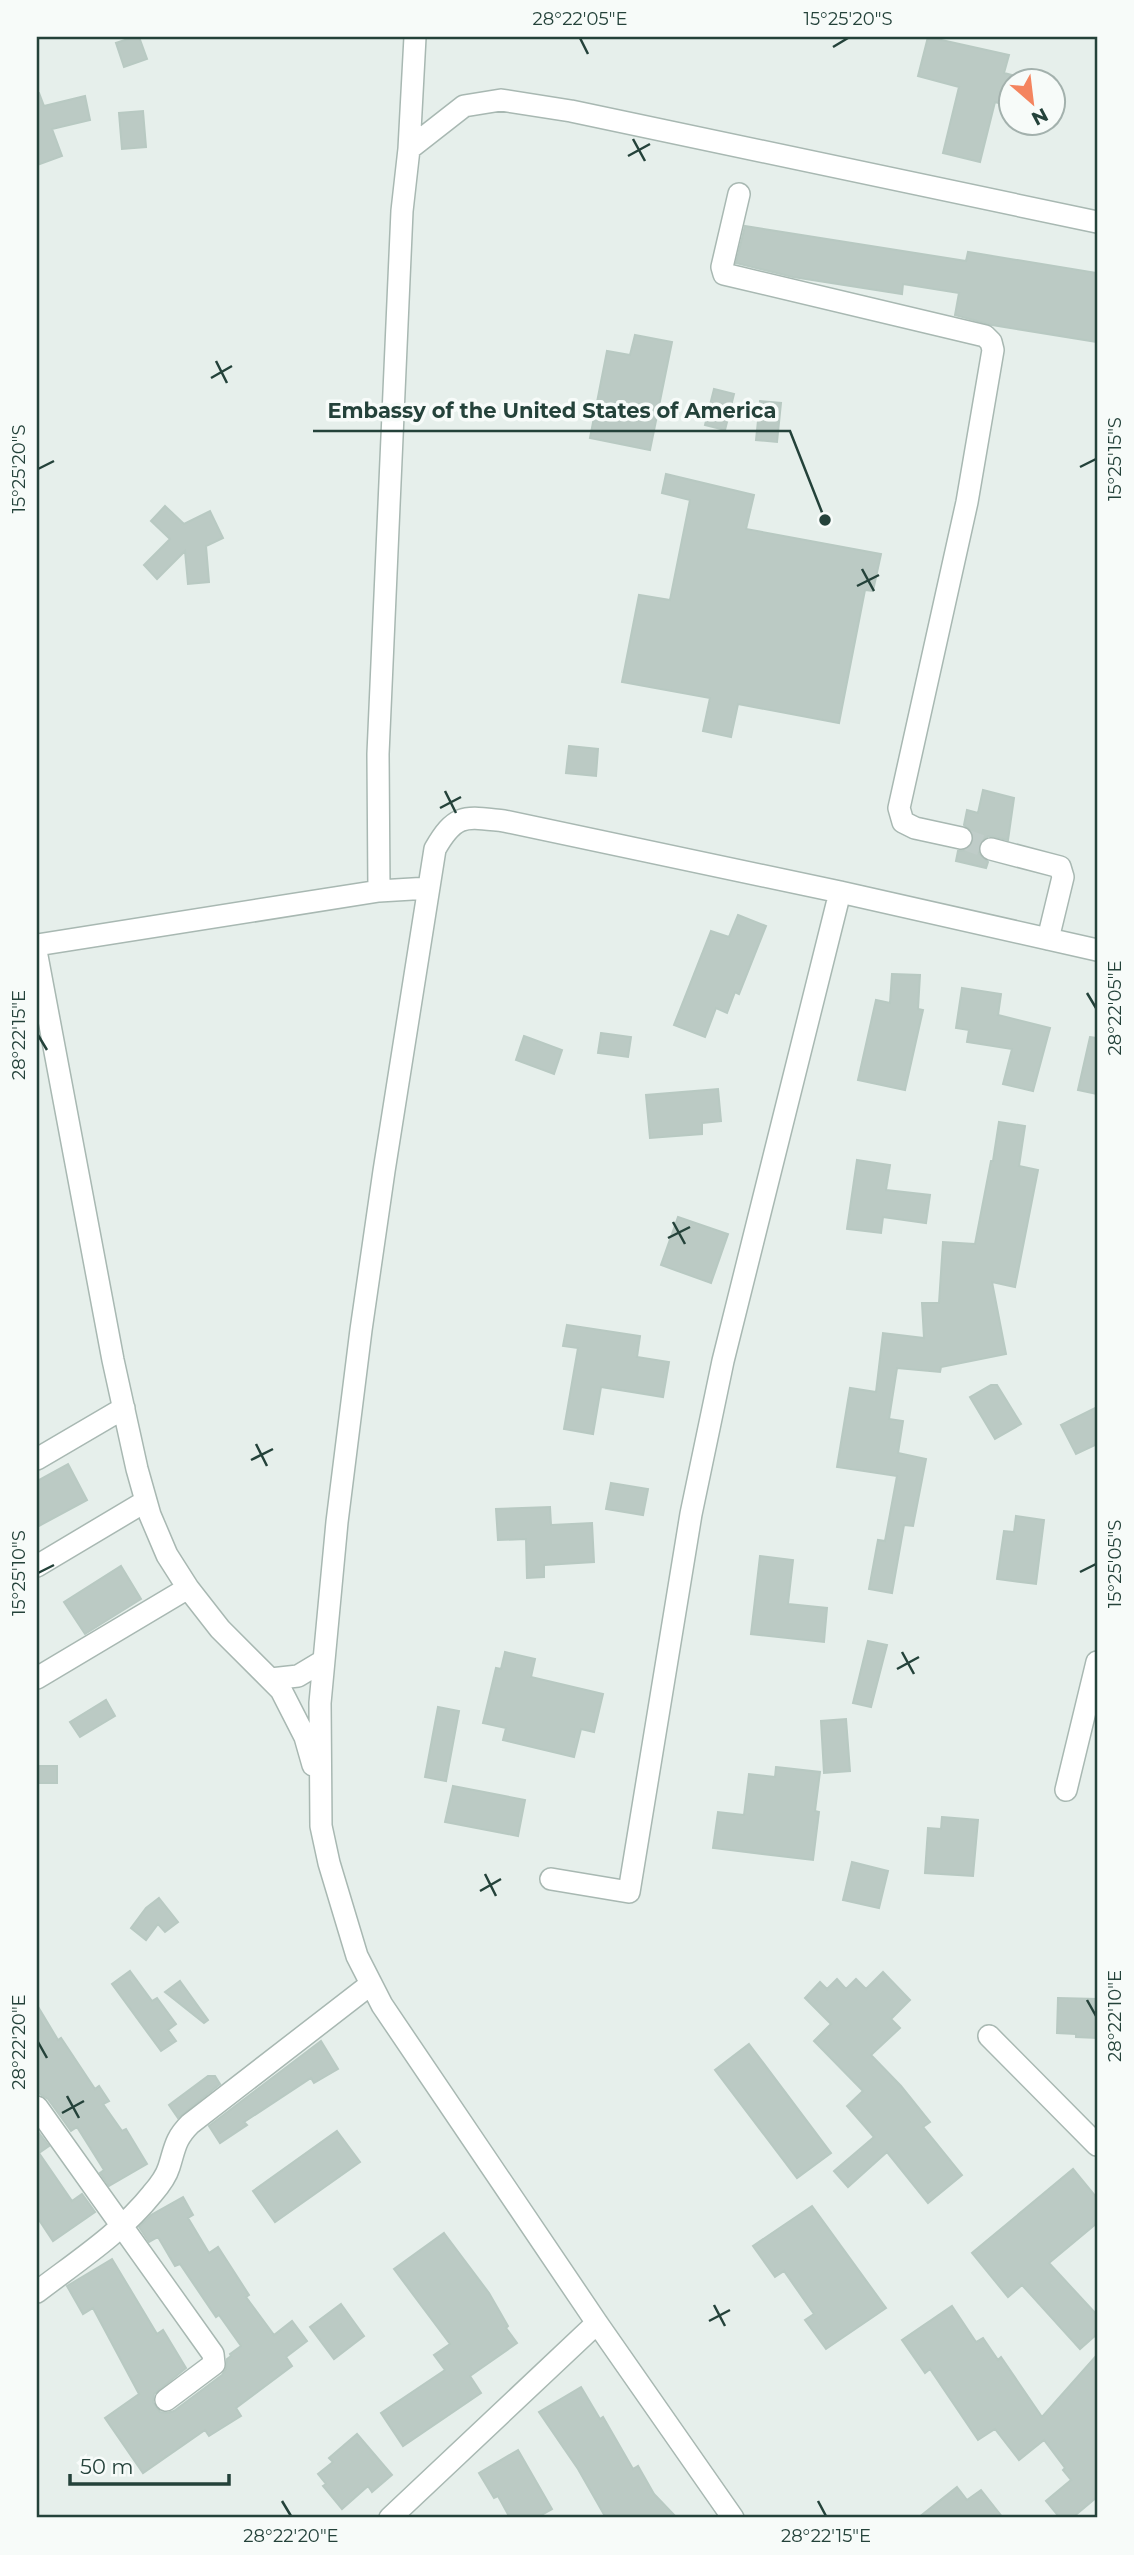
<svg xmlns="http://www.w3.org/2000/svg" width="1134" height="2555" viewBox="0 0 1134 2555" font-family="Montserrat,sans-serif">
<style>
.building{fill:#bbcac4;stroke:#b8c9c2;stroke-width:2}
.lines{fill:none;stroke-linecap:round;stroke-linejoin:round}
.minor-tunnel{stroke:#bfccc8;stroke-width:21;stroke-dasharray:21 10;stroke-linecap:butt}
.minor-casing{stroke:#a8b8b2;stroke-width:24}
.minor{stroke:#fff;stroke-width:21}
.ticks{fill:none;stroke:#24423a;stroke-width:2.5}
.leader{fill:none;stroke:#24423a;stroke-width:2.5}
.callout-dot{fill:#24423a;stroke:#f7fbf9;stroke-width:2.5}
.callout-label{font-size:21px;text-anchor:middle;font-weight:bold;fill:#24423a;stroke:#f7fbf9;stroke-width:7;stroke-linejoin:round;paint-order:stroke}
.neatline{fill:none;stroke:#24423a;stroke-width:2.5}
.ticks-label{font-size:18px;text-anchor:middle;fill:#24423a}
</style>
<rect width="100%" height="100%" fill="#e6efeb"/>
<!-- building -->
<path class="building" d="M134,37H139L147,59L124,67L116,43Z
M928,37L1009,55L1004,73L1012,75V107L995,102L980,162L943,153L959,87L918,76Z
M37,93H39L44,106L85,96L90,120L52,129L62,156L37,165Z
M143,111L146,147L122,149L119,113Z
M745,226L966,261L968,252L1097,273V342L992,325L955,315L959,293L903,284L902,294L793,277L736,263Z
M635,335L672,342L650,450L590,438L607,351L630,355Z
M714,389L734,394L725,430L705,425Z
M760,401L781,403L777,442L756,440Z
M666,474L754,495L746,529L881,554L873,591L865,590L839,723L738,704L731,737L703,731L710,698L622,682L639,595L670,600L690,500L662,493Z
M165,506L184,524L210,511L223,538L206,546L209,582L188,584L185,551L157,579L144,565L170,539L151,521Z
M569,746L598,749L596,776L566,773Z
M983,790L1014,798L1008,840L988,836L979,845V853L988,862L986,868L956,861L958,851L966,850L974,841L973,833L964,825L967,810L978,813Z
M738,915L766,926L739,994L735,992L727,1013L716,1008L705,1037L674,1025L711,931L729,937Z
M892,974L920,975L918,1009L923,1010L905,1090L858,1080L876,1000L890,1003Z
M962,988L1001,994L998,1015L1050,1028L1033,1091L1003,1084L1012,1049L967,1042L969,1030L956,1028Z
M601,1033L631,1037L628,1057L598,1053Z
M524,1036L562,1050L554,1074L516,1060Z
M1090,1037L1097,1038V1094L1078,1090Z
M718,1089L721,1121L702,1123V1134L650,1138L646,1095Z
M999,1122L1025,1126L1019,1166L1038,1170L1015,1287L992,1282L1006,1354L941,1367L940,1372L897,1368L889,1419L903,1421L898,1453L926,1459L913,1526L904,1525L892,1593L869,1589L878,1540L885,1541L897,1476L837,1467L850,1388L876,1392L883,1333L924,1338L922,1303H939L943,1242L975,1244L991,1161H993Z
M857,1160L890,1165L886,1190L930,1195L926,1223L883,1217L881,1233L847,1229Z
M678,1217L728,1234L711,1283L661,1265Z
M567,1325L640,1336L637,1357L669,1362L663,1397L601,1387L593,1434L564,1429L578,1348L563,1346Z
M991,1385H997L1021,1424L995,1439L970,1397Z
M1097,1407V1444L1076,1454L1061,1425Z
M68,1464L87,1500L37,1527V1481Z
M611,1483L648,1489L643,1515L606,1509Z
M550,1507L551,1525L592,1523L594,1562L544,1565V1577L527,1578L526,1539L498,1540L496,1509Z
M1016,1516L1044,1520L1036,1584L997,1579L1004,1531L1014,1532Z
M760,1556L793,1560L788,1604L827,1608L824,1642L751,1634Z
M121,1566L141,1599L85,1634L64,1602Z
M868,1641L887,1645L871,1707L853,1703Z
M505,1652L535,1659L531,1677L603,1694L594,1732L581,1729L574,1757L503,1740L506,1728L483,1723L496,1668L501,1669Z
M106,1700L115,1716L80,1737L70,1722Z
M438,1707L459,1711L446,1781L425,1777Z
M846,1719L850,1771L824,1773L821,1721Z
M37,1766H57V1783H37Z
M776,1767L820,1772L815,1811L819,1812L813,1860L713,1848L718,1812L744,1815L749,1774L775,1777Z
M453,1786L525,1800L518,1836L445,1822Z
M942,1817L978,1820L973,1876L925,1873L928,1828L941,1829Z
M852,1862L888,1871L879,1908L843,1900Z
M159,1898L178,1922L165,1932L158,1924L146,1940L131,1928L146,1908Z
M130,1971L152,2001L157,1998L176,2024L168,2030L176,2041L161,2051L112,1984Z
M883,1972L910,2000L891,2019L900,2028L871,2055L901,2086L930,2122L923,2127L962,2175L928,2203L887,2152L848,2187L834,2171L874,2137L847,2106L863,2091L814,2041L831,2024L805,1998L820,1982L827,1989L837,1979L846,1989L856,1979L866,1989Z
M180,1981L208,2020L204,2023L165,1992Z
M1058,1998L1097,1999V2038L1076,2037V2034L1057,2033Z
M37,2005L58,2040L61,2038L95,2089L99,2086L109,2101L103,2104L122,2131L126,2129L147,2164L109,2186L100,2173L104,2170L77,2127L71,2131L48,2099L37,2092Z
M321,2041L338,2069L314,2083L311,2078L244,2122L247,2125L220,2143L209,2126Z
M749,2044L831,2153L797,2178L715,2070Z
M208,2076H215L220,2084L178,2118L169,2105Z
M337,2131L360,2162L275,2222L253,2191Z
M39,2133L49,2146L39,2153L72,2201L82,2194L95,2212L53,2241L37,2217V2135Z
M1073,2169L1097,2198V2223L1049,2263L1097,2315V2334L1080,2349L1022,2285L1008,2297L972,2253Z
M183,2197L193,2215L188,2218L209,2253L218,2247L249,2295L246,2297L274,2335L292,2321L307,2341L286,2357L292,2366L236,2408L241,2416L209,2436L205,2430L143,2473L105,2418L139,2394L93,2308L83,2314L67,2286L112,2259L157,2334L163,2330L186,2368L154,2394L153,2402L160,2412L167,2413L174,2411L222,2375L226,2369L227,2359L231,2356L230,2354L241,2346L219,2315L216,2317L180,2264L175,2266L158,2237L149,2242L139,2227L151,2215Z
M812,2206L886,2308L826,2349L805,2320L814,2314L784,2271L775,2277L753,2246Z
M444,2233L489,2293L508,2326L506,2328L517,2343L470,2376L481,2393L403,2446L381,2413L445,2370L434,2355L450,2344L394,2269Z
M341,2304L364,2336L334,2359L310,2327Z
M952,2306L976,2342L983,2338L998,2360L1001,2357L1042,2417L1097,2355V2497L1072,2518H1060L1046,2501L1071,2480L1063,2470L1065,2468L1044,2440L1019,2460L995,2429L978,2440L930,2369L925,2373L902,2340Z
M581,2387L600,2419L603,2417L633,2469L638,2466L654,2494L677,2518H606L578,2469L539,2412Z
M357,2434L392,2475L372,2492L368,2486L342,2509L323,2486L326,2484L318,2474L333,2462L329,2458Z
M518,2450L552,2509L536,2518H510L498,2496L494,2498L479,2473Z
M957,2487L967,2500L981,2490L1003,2518H918Z"/>
<g class="lines">
<!-- minor-tunnel -->
<path class="minor-tunnel" d="M961,838L991,849"/>
<!-- minor casing -->
<g class="minor-casing">
<path id="minor" d="M409,149L464,106L501,100L571,111L1097,222
M739,194L722,267L724,274L985,336L991,342L993,350L967,502L899,808L903,822L915,828L961,838
M991,849L1060,867L1063,877L1048,939
M379,891L378,754L402,211L409,149L415,37
M37,945L379,891L429,888
M37,956L113,1360L137,1469L150,1515L167,1555L188,1588L220,1629L281,1690L305,1737L313,1765
M37,1459L124,1408
M37,1566L146,1501
M37,1678L188,1588
M271,1679L298,1676L323,1661
M1066,1790L1097,1662
M551,1879L629,1892L691,1514L723,1361L840,892
M989,2036L1097,2145
M37,2107L213,2354L214,2364L166,2400
M37,2292C76,2262 121,2233 152,2194C159,2186 166,2177 169,2167C175,2148 175,2139 190,2124L371,1984
M390,2518L597,2323
M733,2518L597,2323L382,2005L357,1956L329,1863L321,1826L320,1703L337,1522L361,1330L384,1171L435,849C456,812 466,817 504,821L840,892L1097,950"/>
</g>
<!-- minor -->
<use href="#minor" class="minor"/>
</g>
<!-- ticks -->
<path class="ticks" d="M580,38L588,54M833,47L848,38M633,139L645,161M628,156L650,144M216,361L227,383M211,378L232,366M1080,467L1096,459M38,469L54,461M862,569L874,591M857,586L879,575M445,791L456,813M440,808L461,797M1087,993L1096,1008M38,1035L47,1050M673,1222L685,1244M668,1238L690,1227M256,1444L267,1466M251,1460L273,1449M1080,1572L1096,1564M38,1573L54,1565M902,1652L914,1674M897,1669L919,1657M485,1874L496,1896M480,1891L501,1879M1087,2000L1096,2016M38,2042L47,2058M67,2096L79,2118M62,2113L84,2101M714,2305L725,2326M709,2321L730,2310M282,2501L291,2516M818,2501L826,2516"/>
<!-- callouts -->
<path class="leader" d="M825 520L790 431H313"/>
<circle class="callout-dot" cx="825" cy="520" r="7"/>
<g class="callout-label">
<text x="552" y="418">Embassy of the United States of America</text>
</g>
<!-- border -->
<rect width="1134" height="2555" fill="none" stroke="#f7fbf9" stroke-width="77"/>
<!-- north arrow -->
<g transform="translate(1032 102) rotate(152)"><circle r="33" fill="#f7fbf9" stroke="#a3b1ad" stroke-width="2"/>
<path d="M0-5L12 26L0 18L-12 26Z" fill="#f4845f"/>
<text y="-10" font-size="19" font-weight="bold" text-anchor="middle" fill="#24423a">N</text>
</g>
<!-- scale -->
<path d="M70 2474v10h159v-10" fill="none" stroke="#24423a" stroke-width="3.5"/>
<text x="80" y="2474" font-size="21" fill="#24423a" stroke="#f7fbf9" stroke-width="5" paint-order="stroke">50 m</text>
<rect x="38" y="38" width="1058" height="2478" class="neatline"/>
<g class="ticks-label">
<text x="580" y="25">28°22'05"E</text>
<text x="848" y="25">15°25'20"S</text>
<text transform="translate(1115 459) rotate(-90)" y="6">15°25'15"S</text>
<text transform="translate(19 469) rotate(-90)" y="6">15°25'20"S</text>
<text transform="translate(1115 1008) rotate(-90)" y="6">28°22'05"E</text>
<text transform="translate(19 1035) rotate(-90)" y="6">28°22'15"E</text>
<text transform="translate(1115 1564) rotate(-90)" y="6">15°25'05"S</text>
<text transform="translate(19 1573) rotate(-90)" y="6">15°25'10"S</text>
<text transform="translate(1115 2016) rotate(-90)" y="6">28°22'10"E</text>
<text transform="translate(19 2042) rotate(-90)" y="6">28°22'20"E</text>
<text x="291" y="2542">28°22'20"E</text>
<text x="826" y="2542">28°22'15"E</text>
</g>
</svg>
